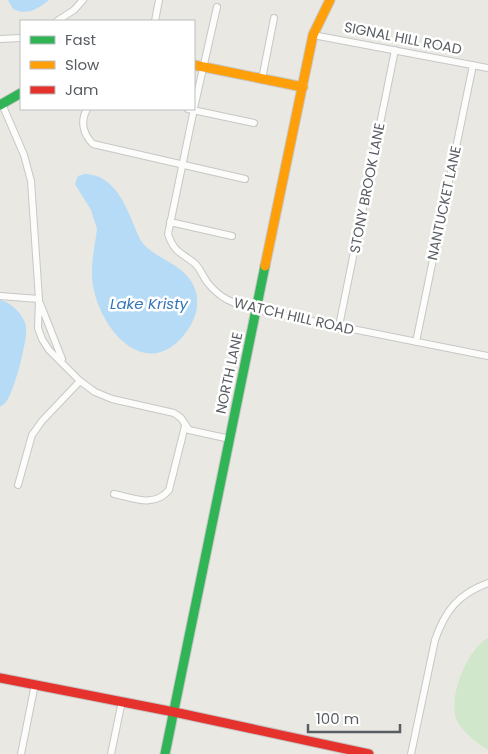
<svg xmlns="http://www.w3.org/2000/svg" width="488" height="754" viewBox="0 0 488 754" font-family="Poppins,sans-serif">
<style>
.green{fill:#d0e7cb}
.water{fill:#b5dbf6}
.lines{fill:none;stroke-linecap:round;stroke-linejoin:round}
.street-casing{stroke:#c7c7c7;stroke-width:8}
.fast-casing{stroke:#c5c6c5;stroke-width:11}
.slow-casing{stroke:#c5c6c5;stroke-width:11}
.jam-casing{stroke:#c5c6c5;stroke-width:11}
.street{stroke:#fcfcfb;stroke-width:6}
.fast{stroke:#30b455;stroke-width:9}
.slow{stroke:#ff9f0a;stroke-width:9}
.jam{stroke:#e5322d;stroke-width:9}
.labels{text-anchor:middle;stroke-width:5;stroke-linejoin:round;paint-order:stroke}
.street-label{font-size:14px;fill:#585d62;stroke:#fff}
.water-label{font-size:15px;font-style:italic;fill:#3475b8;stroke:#fff}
</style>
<rect width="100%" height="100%" fill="#eae8e2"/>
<!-- green -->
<path class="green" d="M488,638V750C477,743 463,733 457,721C447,698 467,649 488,638Z"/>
<!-- water -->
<path class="water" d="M8,0H49C38,9 27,16 13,9Z
M85,174C116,174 128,211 138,235C149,261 187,260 196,292C199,305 196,317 189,328C149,389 96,328 92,278C91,262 95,245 97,229L91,210L75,184L78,176Z
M0,300C11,302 25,316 26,327C28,339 14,393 6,402C5,404 2,405 0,407Z"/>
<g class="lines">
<!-- street casing -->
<g class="street-casing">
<path id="street" d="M57,21L74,10L83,0
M155,21L159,0
M313,35L488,68
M0,39L21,38
M262,79L274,18
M2,104L24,155L31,181L39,299L38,328L42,339L49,350L80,381L95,392L112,399L174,413L181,418L189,430L230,439
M194,108L217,7
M87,109C80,121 83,134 93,144L245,179
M188,109L254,123
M194,109L168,234C174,252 180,252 193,262C200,267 202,275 207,282C222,301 234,303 257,310L488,356
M170,222L232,236
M0,296L39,299
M40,303L62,359
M339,326L395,50
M416,342L473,65
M18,485L32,435L42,421L80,381
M114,494C134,498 154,508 169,490L185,426
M21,754L35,684
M111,754L122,701
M411,754L435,640C445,611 458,594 488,583"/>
</g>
<!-- fast casing -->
<g class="fast-casing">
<path id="fast" d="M0,105L21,93
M165,754L265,266"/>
</g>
<!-- slow casing -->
<g class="slow-casing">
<path id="slow" d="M194,65L303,87
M265,266L313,35L330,0"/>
</g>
<!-- jam casing -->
<g class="jam-casing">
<path id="jam" d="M0,678L174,712L369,754"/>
</g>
<!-- street -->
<use href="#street" class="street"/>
<!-- fast -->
<use href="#fast" class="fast"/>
<!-- slow -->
<use href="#slow" class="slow"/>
<!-- jam -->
<use href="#jam" class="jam"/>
</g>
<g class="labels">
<!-- street labels -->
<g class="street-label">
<text transform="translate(403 38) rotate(11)" y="5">SIGNAL HILL ROAD</text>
<text transform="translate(367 188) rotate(-79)" y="5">STONY BROOK LANE</text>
<text transform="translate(444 203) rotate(-78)" y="5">NANTUCKET LANE</text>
<text transform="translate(294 316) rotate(13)" y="5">WATCH HILL ROAD</text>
<text transform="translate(229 373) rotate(-78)" y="5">NORTH LANE</text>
</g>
<!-- water labels -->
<g class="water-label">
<text x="149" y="309">Lake Kristy</text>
</g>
</g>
<!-- legend -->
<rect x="20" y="20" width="175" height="90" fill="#ffffff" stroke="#bcbec0"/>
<rect x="30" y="36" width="25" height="8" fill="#30b455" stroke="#bcbec0"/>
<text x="65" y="45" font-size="15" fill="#585d62">Fast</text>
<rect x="30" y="61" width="25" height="8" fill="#ff9f0a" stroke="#bcbec0"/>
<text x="65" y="70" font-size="15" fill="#585d62">Slow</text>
<rect x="30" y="86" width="25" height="8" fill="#e5322d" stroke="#bcbec0"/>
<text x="65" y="95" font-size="15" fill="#585d62">Jam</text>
<!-- scale -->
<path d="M308 724v8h92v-8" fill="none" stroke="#585d62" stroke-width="2.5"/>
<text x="316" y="724" font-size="15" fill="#585d62" stroke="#ffffff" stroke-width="4" paint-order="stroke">100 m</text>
</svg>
